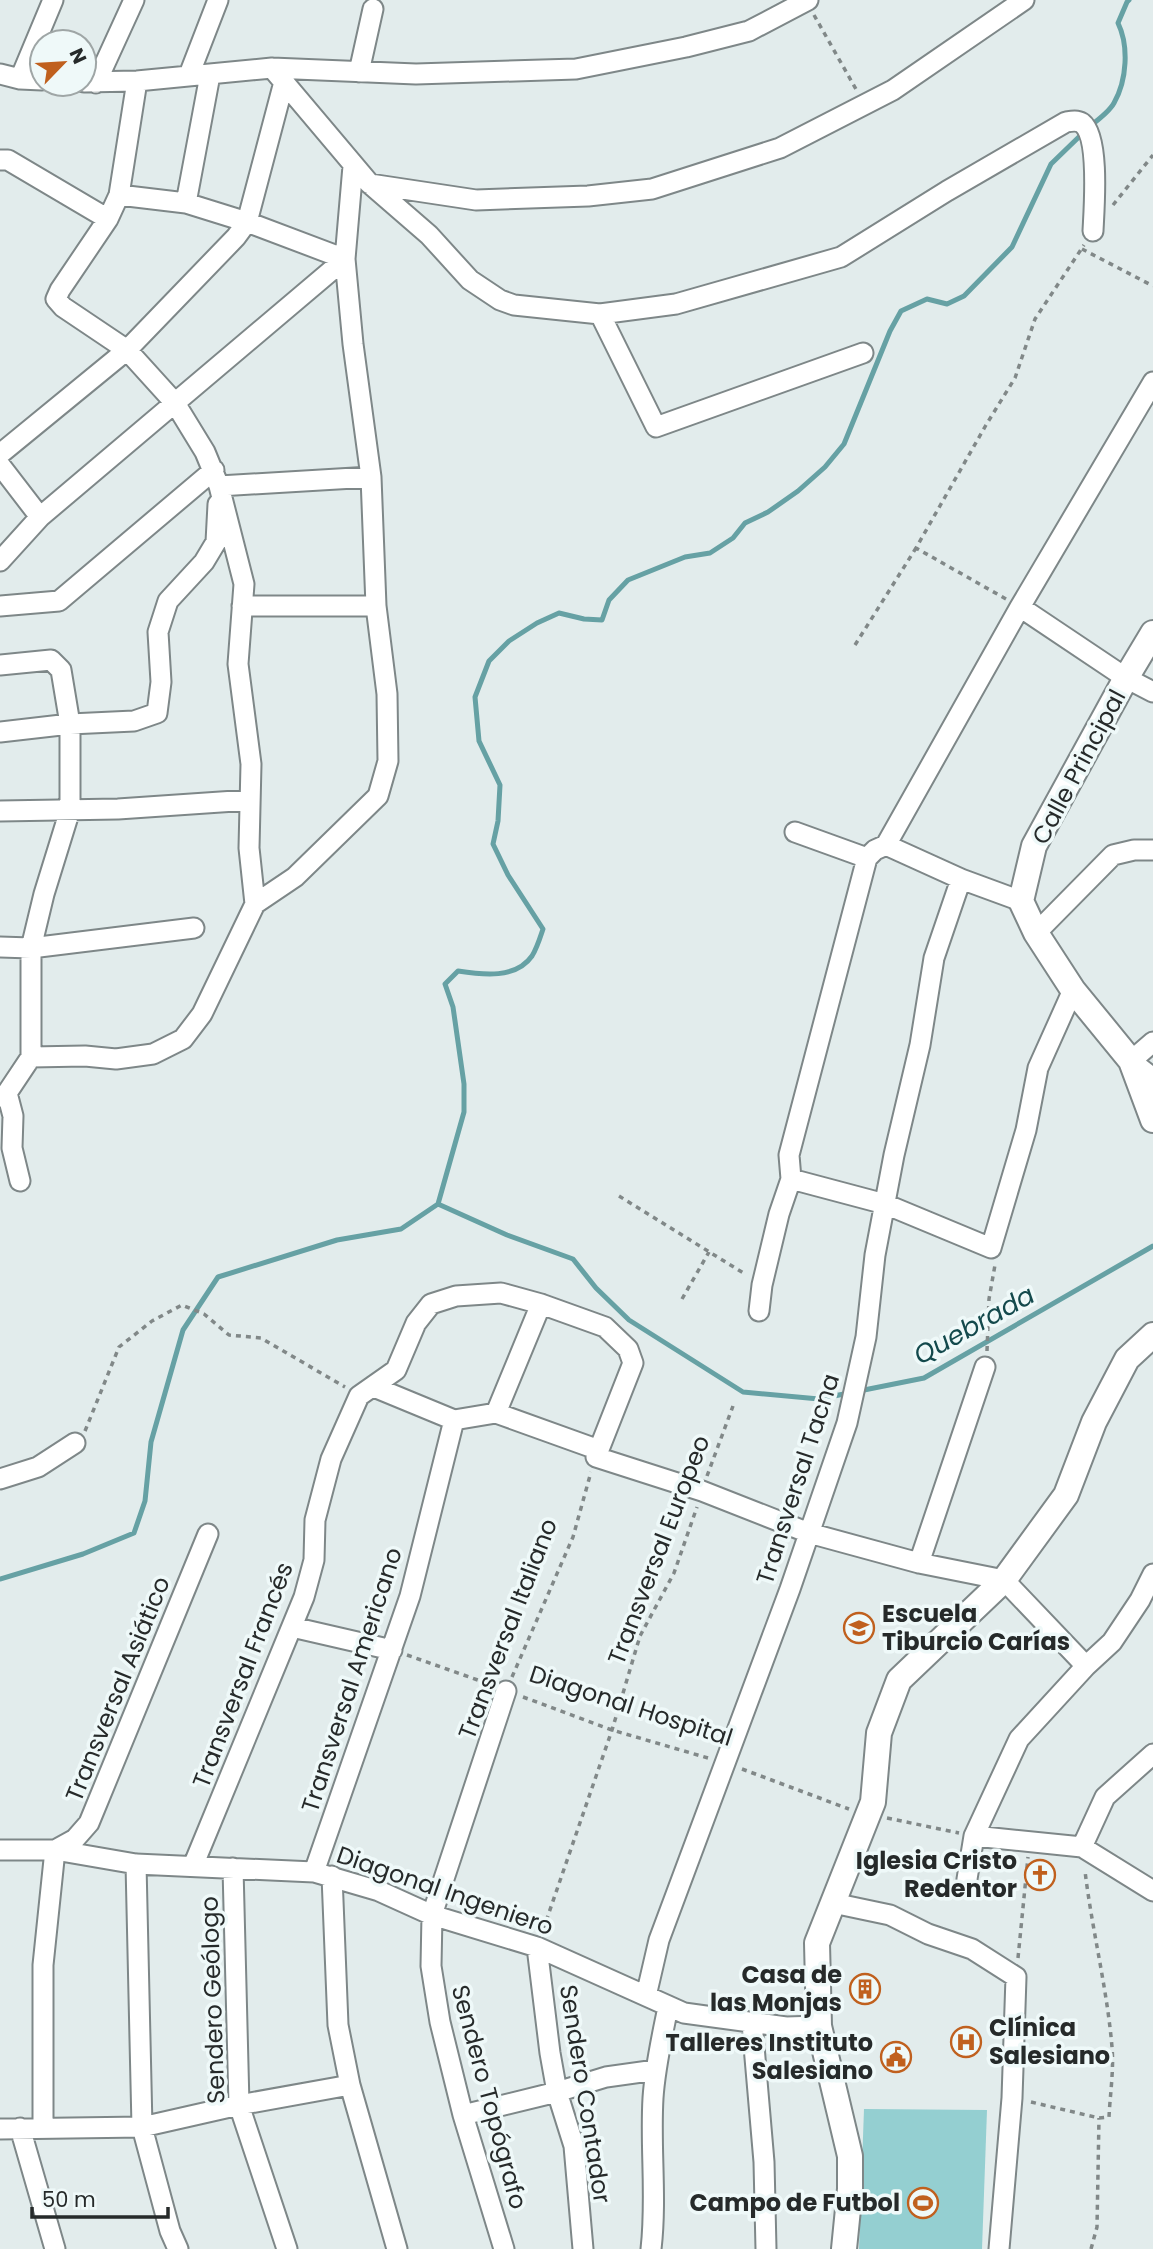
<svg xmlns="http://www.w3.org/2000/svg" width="1153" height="2249" viewBox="0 0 1153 2249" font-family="Poppins,sans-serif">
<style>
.green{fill:#94cfd1}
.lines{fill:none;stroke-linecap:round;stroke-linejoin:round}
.stream{stroke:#66a1a4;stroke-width:5}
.minor-casing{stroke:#7e8788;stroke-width:23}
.tertiary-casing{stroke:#7e8788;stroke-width:28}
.path{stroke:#818888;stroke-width:3.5;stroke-dasharray:5 5;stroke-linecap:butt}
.minor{stroke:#fff;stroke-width:19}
.tertiary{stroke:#fff;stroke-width:24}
.labels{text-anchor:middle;stroke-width:7;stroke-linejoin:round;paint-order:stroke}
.street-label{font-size:24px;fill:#262a2a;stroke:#eff9f9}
.poi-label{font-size:24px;font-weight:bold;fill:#262a2a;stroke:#eff9f9;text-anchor:end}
.water-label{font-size:26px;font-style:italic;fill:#13494c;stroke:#eff9f9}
</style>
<rect width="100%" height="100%" fill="#e2ecec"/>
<!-- green -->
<path class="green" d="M864,2109L987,2110L982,2249H859Z"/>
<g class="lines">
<!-- stream -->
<path class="stream" d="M1090,126C1098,120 1109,112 1114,103C1127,80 1129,46 1118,23L1127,2L1129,0
M438,1204L507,1235L573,1259L596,1288L629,1320L743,1392L819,1399L924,1378L1153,1246
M0,1579L83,1554L134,1533L145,1501L151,1442L183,1330L218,1277L337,1240L401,1229L438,1204L464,1112V1084L453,1007L445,984L458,971C483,975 516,979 532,956C537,948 540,938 543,929L508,875L493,844L498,821L500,785L479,741L475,697L489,661L509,641L537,623L559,613L584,619L602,620L609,600L628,580L685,557L710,553L733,538L745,523L768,512L798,491L825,467L844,444L890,331L901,311L927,299L947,304L964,296L1012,247L1051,164L1083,133"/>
<!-- minor casing -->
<g class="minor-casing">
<path id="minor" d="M272,68L369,183L429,235L470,280L500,300L514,305L600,314L676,304L841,257L947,191L1066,122C1072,121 1077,120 1082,123C1100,137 1094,209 1093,231
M359,72L373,9
M0,74L20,79L42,80
M189,75L218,0
M20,79L53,0
M137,81L119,195L108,219L60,290L56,299L63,307L127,350L175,403L205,452L219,486L244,584L238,664L251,764L249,848L255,904
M84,82L137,81L272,68L416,74L576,69L686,47L749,31L808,0
M96,83L134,0
M0,160H8L108,219
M370,184L476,200L588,196L652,189L780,148L893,90L1024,0
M186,203L210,75
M600,314L656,427L863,353
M0,454L127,350L236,237L247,222L284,82
M0,465L40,517
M219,486L371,477
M0,561L40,517L345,259L247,222L186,203L119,195
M0,606L59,601L214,470
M242,606H376
M1020,607L1126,678L1153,692
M0,665L51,660L61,670L70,724V810L44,894L31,948V1057L7,1093L0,1097
M0,732L70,724L134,721L157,713L161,682L158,632L168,601L204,562L216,542L218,504
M0,811L118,809L250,800
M795,832L867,858L875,850L886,845L961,879L1021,901
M886,845L1020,607L1153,382
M1036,933L1113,855L1134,850H1153
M0,947L31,948L194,928
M1153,1042L1131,1061L1153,1078
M31,1057L85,1056L116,1059L153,1054L183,1039L202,1014L255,904L295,877L378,796L388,761L387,694L376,606L371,477L353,344L345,259L353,166
M7,1093L13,1116L12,1148L20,1181
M791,1179L885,1204L991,1248L1026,1130L1038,1068L1073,990
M759,1311L762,1285L779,1214L791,1179L789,1155L867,858
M374,1387L454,1420L496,1413L599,1450
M496,1413L541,1304
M0,1479L38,1467L75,1443
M919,1563L985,1367
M292,1627L392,1650
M974,1836L1082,1847L1153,1891
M1082,1847L1105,1797L1153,1754
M0,1850H55L136,1864L314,1872L379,1891L432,1915L537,1947L684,2013L786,2027L819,2026
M136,1864L142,2127L170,2231L178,2249
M193,1866L304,1597L314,1560L315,1520L331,1459L359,1396L396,1370L416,1323L431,1304L456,1296L501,1293L541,1304L605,1327L628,1349L633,1363L596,1457L702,1491L809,1533L919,1563L1004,1580L1086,1666
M233,1868L239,2105L287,2249
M314,1872L410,1596L454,1420
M332,1876L338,2025L350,2085L397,2249
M967,1879L974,1836L1019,1739L1086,1666L1112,1642L1140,1600L1153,1574
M833,1903L890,1915L928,1934L972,1949L1016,1977L1012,2098L999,2249
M537,1947L550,2053L557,2092L574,2146L583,2249
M646,1996L659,1940L790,1589L847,1423L866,1337L875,1255L894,1155L920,1045L934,958L961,879
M752,2023L764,2162L766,2249
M463,2115L557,2092L606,2077L656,2070
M43,2127V1965L55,1850L75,1839L89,1823L208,1534
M20,2128L55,2249
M0,2129L142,2127L239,2105L350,2085
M504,2249L463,2115L440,2022L431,1966L432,1915L506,1691
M651,2249C657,2198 650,2148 653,2098C655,2067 662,2037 668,2007"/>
</g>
<!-- tertiary casing -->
<g class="tertiary-casing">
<path id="tertiary" d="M1153,633L1126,678L1034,846L1021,901L1036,933L1073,990L1131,1061L1153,1120
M844,2249L850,2189V2156L819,2026L817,1943L873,1802L879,1733L899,1680L1004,1580L1066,1495L1094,1422L1127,1359L1153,1335"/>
</g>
<!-- path -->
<path class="path" d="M814,15L857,91
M1113,205L1153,155
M1082,249L1153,286
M1006,599L916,548L986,425L1015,378L1035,319L1084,245
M855,645L916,548
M619,1196L745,1274
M682,1299L709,1252
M987,1351L989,1299L995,1265
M85,1431L119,1347L152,1321L182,1305L204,1314L229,1335L261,1338L345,1387
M707,1476L733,1406
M407,1655L489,1684
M512,1677L573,1537L591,1472
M523,1697L612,1730L708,1758
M742,1769L849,1809
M887,1818L959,1833
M543,1930L612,1730L640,1636L674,1573L697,1507
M1018,1958L1028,1857
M1031,2102L1099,2118L1109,2117C1110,2095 1114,2070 1112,2047C1107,1988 1092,1930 1085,1871
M1091,2249L1097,2227L1099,2118"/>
<!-- minor -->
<use href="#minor" class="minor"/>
<!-- tertiary -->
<use href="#tertiary" class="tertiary"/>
</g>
<!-- icons -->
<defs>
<g id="school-ring" transform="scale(1.575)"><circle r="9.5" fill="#eff9f9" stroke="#c0601e" stroke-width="1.5"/><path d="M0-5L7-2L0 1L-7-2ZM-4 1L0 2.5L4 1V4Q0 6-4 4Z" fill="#c0601e"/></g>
<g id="church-ring" transform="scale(1.575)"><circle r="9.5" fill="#eff9f9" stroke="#c0601e" stroke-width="1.5"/><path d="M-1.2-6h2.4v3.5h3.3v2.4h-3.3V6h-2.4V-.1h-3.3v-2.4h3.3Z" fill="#c0601e"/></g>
<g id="building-ring" transform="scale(1.575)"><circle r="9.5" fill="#eff9f9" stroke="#c0601e" stroke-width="1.5"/><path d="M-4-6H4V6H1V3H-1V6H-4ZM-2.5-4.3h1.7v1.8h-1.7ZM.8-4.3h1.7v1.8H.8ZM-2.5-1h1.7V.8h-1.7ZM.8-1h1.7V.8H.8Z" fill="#c0601e"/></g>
<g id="hospital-ring" transform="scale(1.575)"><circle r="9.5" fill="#eff9f9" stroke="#c0601e" stroke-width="1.5"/><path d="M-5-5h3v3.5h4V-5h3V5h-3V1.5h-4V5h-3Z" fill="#c0601e"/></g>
<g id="civic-ring" transform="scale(1.575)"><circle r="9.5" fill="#eff9f9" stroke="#c0601e" stroke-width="1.5"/><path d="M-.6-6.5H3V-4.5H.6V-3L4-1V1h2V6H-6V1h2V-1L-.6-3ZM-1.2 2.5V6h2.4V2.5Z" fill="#c0601e"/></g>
<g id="stadium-ring" transform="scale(1.575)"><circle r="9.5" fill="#eff9f9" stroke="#c0601e" stroke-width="1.5"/><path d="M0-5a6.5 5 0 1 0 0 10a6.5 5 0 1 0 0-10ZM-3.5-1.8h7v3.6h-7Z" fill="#c0601e"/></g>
</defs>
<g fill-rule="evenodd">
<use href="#school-ring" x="859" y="1628"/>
<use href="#church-ring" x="1040" y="1875"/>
<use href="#building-ring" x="865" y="1989"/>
<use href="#hospital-ring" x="966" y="2042"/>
<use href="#civic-ring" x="896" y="2057"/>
<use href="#stadium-ring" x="923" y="2203"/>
</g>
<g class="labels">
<!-- street labels -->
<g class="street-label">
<text transform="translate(1079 767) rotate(-62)" y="8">Calle Principal</text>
<text transform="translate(798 1479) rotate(-72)" y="8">Transversal Tacna</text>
<text transform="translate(659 1550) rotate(-69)" y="8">Transversal Europeo</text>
<text transform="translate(508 1629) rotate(-69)" y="8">Transversal Italiano</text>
<text transform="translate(243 1675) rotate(-69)" y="8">Transversal Francés</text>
<text transform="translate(352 1680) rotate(-72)" y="8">Transversal Americano</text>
<text transform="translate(118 1689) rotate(-68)" y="8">Transversal Asiático</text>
<text transform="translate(631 1706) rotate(18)" y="8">Diagonal Hospital</text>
<text transform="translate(445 1891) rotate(19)" y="8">Diagonal Ingeniero</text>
<text transform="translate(213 2000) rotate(-92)" y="8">Sendero Geólogo</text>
<text transform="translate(585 2094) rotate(81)" y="8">Sendero Contador</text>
<text transform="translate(489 2097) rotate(75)" y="8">Sendero Topógrafo</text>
</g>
<!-- poi labels -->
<g class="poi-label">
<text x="882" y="1622" text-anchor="start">Escuela<tspan x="882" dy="28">Tiburcio Carías</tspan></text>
<text x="1017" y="1869">Iglesia Cristo<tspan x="1017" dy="28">Redentor</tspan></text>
<text x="842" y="1983">Casa de<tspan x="842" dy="28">las Monjas</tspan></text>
<text x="989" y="2036" text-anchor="start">Clínica<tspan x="989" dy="28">Salesiano</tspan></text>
<text x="873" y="2051">Talleres Instituto<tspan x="873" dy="28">Salesiano</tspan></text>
<text x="900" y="2211">Campo de Futbol</text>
</g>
<!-- water labels -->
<g class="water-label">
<text transform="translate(974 1325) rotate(-29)" y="9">Quebrada</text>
</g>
</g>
<!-- north arrow -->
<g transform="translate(63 63) rotate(65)"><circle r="33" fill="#eff9f9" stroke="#9fa6a6" stroke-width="2"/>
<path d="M0-5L12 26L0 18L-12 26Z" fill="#c0601e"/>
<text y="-10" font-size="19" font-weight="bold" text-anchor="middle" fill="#262a2a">N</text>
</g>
<!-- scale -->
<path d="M32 2207v10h136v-10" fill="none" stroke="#262a2a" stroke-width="3.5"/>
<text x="42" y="2207" font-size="21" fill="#262a2a" stroke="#eff9f9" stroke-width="5" paint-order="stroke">50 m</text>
</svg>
